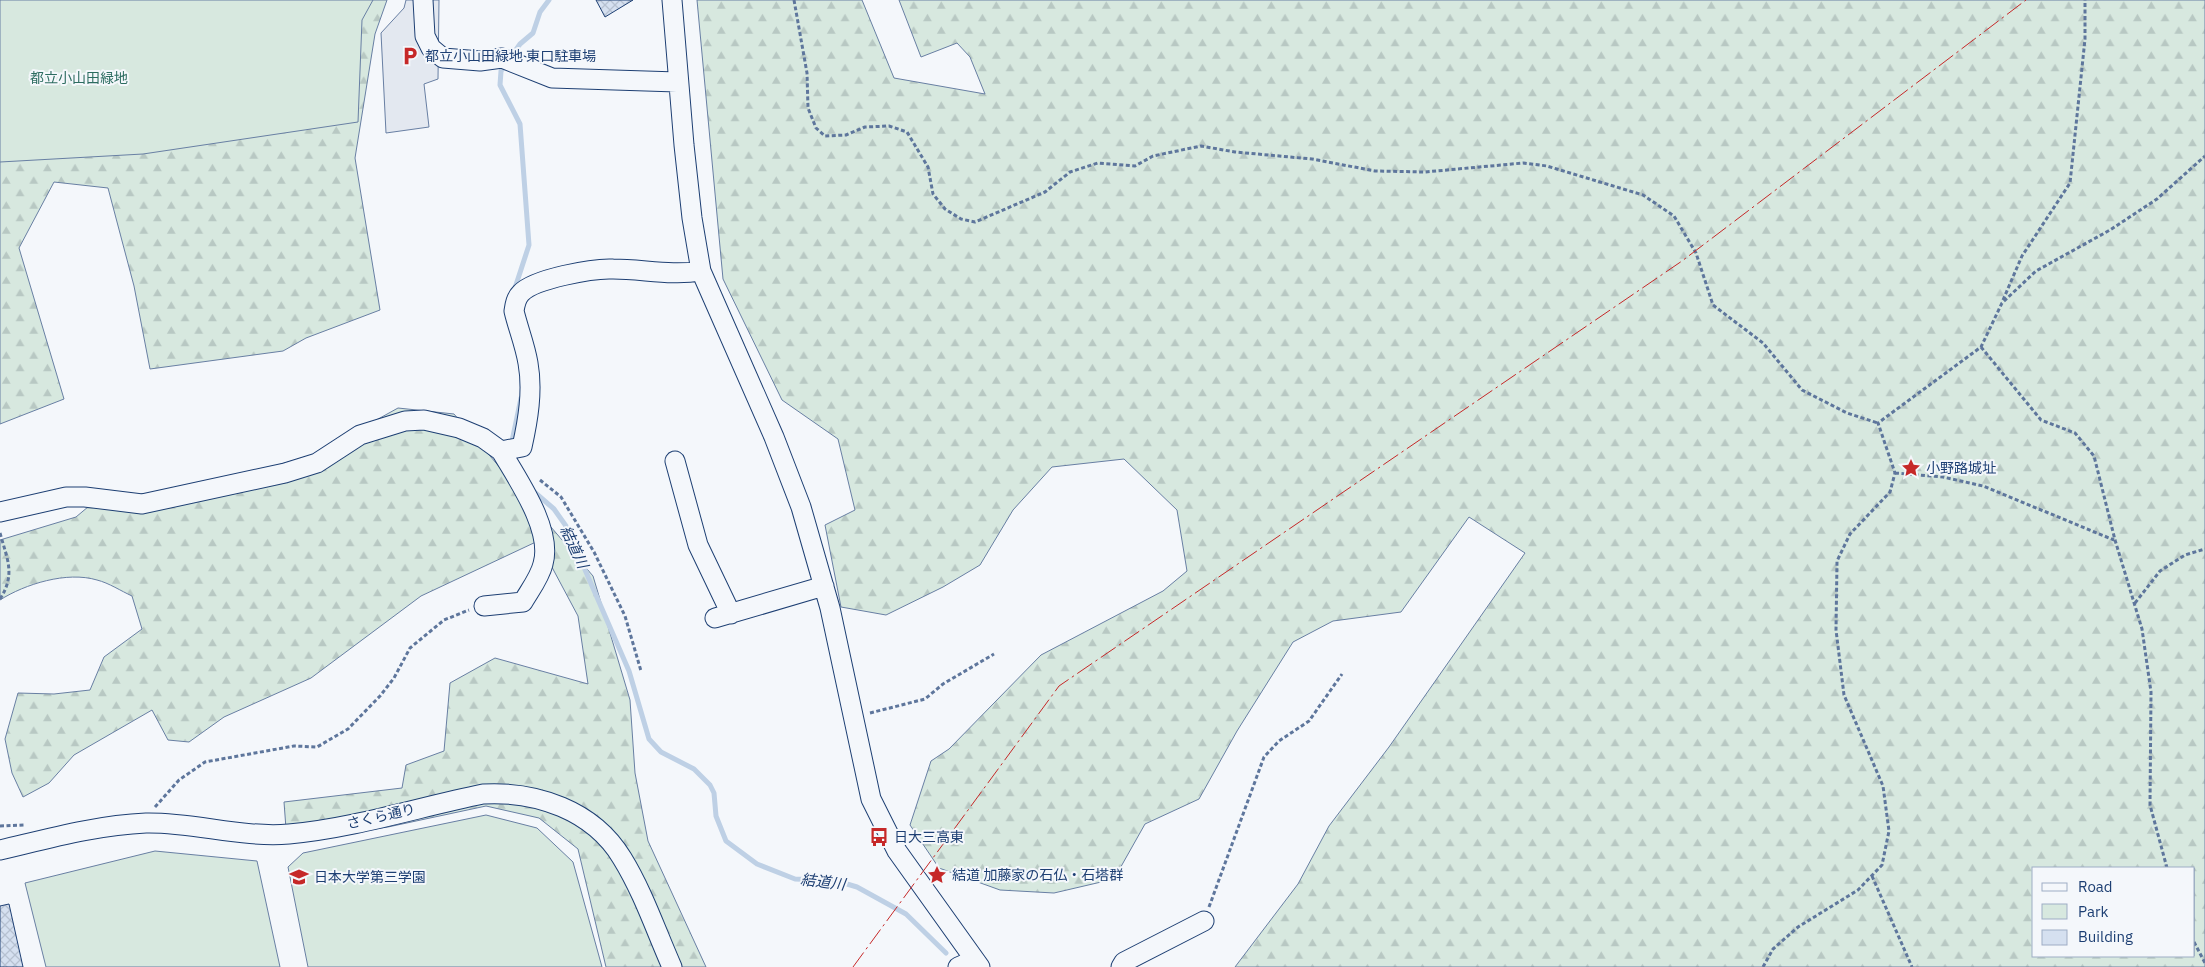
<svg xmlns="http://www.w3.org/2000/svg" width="2205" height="967" viewBox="0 0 2205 967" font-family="'IBM Plex Sans','Noto Sans JP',sans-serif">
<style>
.forest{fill:url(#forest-firs);stroke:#687fa3;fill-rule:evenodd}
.green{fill:#d7e8df;stroke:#687fa3}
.parking{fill:#e3e8f0;stroke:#687fa3}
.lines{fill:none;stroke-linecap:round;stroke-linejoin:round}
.stream{stroke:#bed0e5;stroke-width:5}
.building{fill:url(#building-cross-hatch);stroke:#1d3f73}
.minor-casing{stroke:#1d3f73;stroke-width:21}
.path{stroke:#5e769c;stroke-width:3;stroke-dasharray:4 2.5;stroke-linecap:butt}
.minor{stroke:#f4f7fb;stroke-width:19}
.power{stroke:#c62828;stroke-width:1;stroke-dasharray:18 4 2.5 4;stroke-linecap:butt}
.labels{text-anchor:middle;stroke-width:4;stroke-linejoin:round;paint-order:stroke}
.poi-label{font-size:14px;fill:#1d3f73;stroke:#f4f7fb;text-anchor:start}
.park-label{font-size:14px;fill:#2c6c60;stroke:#f4f7fb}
.street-label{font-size:14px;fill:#1d3f73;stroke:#f4f7fb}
.water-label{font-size:15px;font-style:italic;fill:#1d3f73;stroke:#f4f7fb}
</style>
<defs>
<pattern id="forest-firs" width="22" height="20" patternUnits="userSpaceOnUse" patternTransform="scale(1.25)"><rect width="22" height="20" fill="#d7e8df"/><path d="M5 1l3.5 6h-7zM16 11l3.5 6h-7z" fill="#b8c8c3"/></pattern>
<pattern id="building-cross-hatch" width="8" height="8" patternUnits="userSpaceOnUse" patternTransform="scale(1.25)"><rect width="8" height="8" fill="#d5e0f0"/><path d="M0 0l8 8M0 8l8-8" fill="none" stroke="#b6c1d1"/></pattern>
</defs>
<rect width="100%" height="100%" fill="#f4f7fb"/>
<!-- forest -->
<path class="forest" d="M0,0H387L375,34L355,158L380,310L306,338L283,351L150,369L134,286L108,188L54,182L19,248L64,399L0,424Z
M697,0H862L894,78L985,94L970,57L957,43L921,57L899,0H2205V967H1235L1298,884L1329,826L1389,747L1525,553L1469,517L1401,612L1333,621L1293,642L1237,731L1199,799L1145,824L1114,879L1054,893L1000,890L939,868L910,825L931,761L949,749L1041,655L1163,591L1187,571L1177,510L1124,459L1052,467L1013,510L980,565L943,587L886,615L841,607L825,525L855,510L838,439L782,400L723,279ZM2034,868H2194V956H2034Z
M398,408L454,414L593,576L630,700L635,773L648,841L706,967H606L578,849L539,818L486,806L388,827L287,842L284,802L402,788L406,765L444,751L450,683L495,658L588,684L578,616L538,541L421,596L311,678L224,717L189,742L168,740L152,710L74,755L49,783L23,797L12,773L5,739L18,693L54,694L90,690L104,657L142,629L132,596C121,591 109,583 97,580C67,571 25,584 0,600V540L76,517L101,496L164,499L315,454Z"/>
<!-- green -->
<path class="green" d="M0,0H373L362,20L358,122L143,154L0,162Z
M486,815L537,828L573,862L602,967H308L288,867L303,853Z
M155,851L257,861L280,967H46L25,883Z"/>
<!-- parking -->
<path class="parking" d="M406,0H439L438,79L424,84L429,127L386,133L381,33L404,8Z"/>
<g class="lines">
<!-- stream -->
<path class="stream" d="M514,291L529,245L520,124L500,85L501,71L520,44L533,33L540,12L549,0
M511,446L521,398
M532,490L554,509L566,526L629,671L649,739L661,752L694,769L710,785L714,793L716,816L726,841L757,864L795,879L837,881L857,887L906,914L946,953"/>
</g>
<!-- building -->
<path class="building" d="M596,0H633L605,17Z
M9,904L23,967H0V906Z"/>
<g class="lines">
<!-- minor casing -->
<g class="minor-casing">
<path id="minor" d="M423,0L425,36L431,48L443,58L480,61L502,58L552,78L677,82
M672,0L684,145L692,218L701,271L774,437L801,507L830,608L871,799L897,851L980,967
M675,461L698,545L731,614
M0,512L66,497H85L142,504L285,473L317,463L360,435L405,421L424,420L459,428L483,438L501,451L522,447C528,420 533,391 528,363C525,345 518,328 514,311C515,304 516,298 521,293C534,279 593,268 613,269C643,269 671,276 701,271
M484,606L523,602C530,590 540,577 543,564C553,530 518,480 501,451
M715,618L824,586
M0,850C47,839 97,825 146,823C194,822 241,838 289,834C355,828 419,807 483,794C536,791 593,810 622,858C643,892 656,931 672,967
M958,967L974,960
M1121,967L1124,962L1204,921"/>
</g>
<!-- path -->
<path class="path" d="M794,0L807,73L808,108L816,128L825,136L846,135L865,127L889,126L907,132L928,167L933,194L945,209L961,219L975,222L1045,192L1070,172L1098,163L1135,166L1153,156L1201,146L1235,152L1312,159L1375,171L1425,172L1523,163L1547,166L1643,195L1674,216L1696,253L1713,305L1763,343L1802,390L1847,413L1878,423
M2003,300L2022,256L2070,183L2085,39V0
M1981,347L2041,420L2075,433L2094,456L2115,540L2142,629L2151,692L2150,805L2167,868
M1895,473L1943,477L1983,486L2114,540
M540,480L561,497L594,552L625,616L641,671
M0,533C7,559 16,574 0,599
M2135,603L2160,571L2185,555L2205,549
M870,713L925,699L943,684L994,654
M155,807L179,780L205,762L294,746L317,747L348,729L380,696L394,678L410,648L444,620L469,610
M0,826L24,825
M1872,876L1912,967
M1209,907L1264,757L1279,741L1309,721L1342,674
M2194,942L2205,963
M1763,967L1773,949L1798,927L1858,890L1882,865L1889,831L1883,786L1844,695L1836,630L1837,561L1850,534L1890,492L1895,473L1878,423L1981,347L2002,303L2036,271L2110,230L2157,199L2205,156"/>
<!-- minor -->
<use href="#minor" class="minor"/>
<!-- power -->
<path class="power" d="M853,967L1059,686L1682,261L2026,0"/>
</g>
<!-- icons -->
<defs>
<g id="parking-bare" transform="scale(1.5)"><path d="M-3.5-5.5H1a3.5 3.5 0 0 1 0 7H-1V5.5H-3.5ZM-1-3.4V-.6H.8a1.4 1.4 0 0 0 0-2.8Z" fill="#c62828" stroke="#f4f7fb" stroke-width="2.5" paint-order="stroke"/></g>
<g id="sight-bare" transform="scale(1.5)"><path d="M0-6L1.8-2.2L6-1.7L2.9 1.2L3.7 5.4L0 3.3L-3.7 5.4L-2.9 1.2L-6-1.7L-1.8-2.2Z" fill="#c62828" stroke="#f4f7fb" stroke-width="2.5" paint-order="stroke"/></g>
<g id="bus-bare" transform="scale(1.5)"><path d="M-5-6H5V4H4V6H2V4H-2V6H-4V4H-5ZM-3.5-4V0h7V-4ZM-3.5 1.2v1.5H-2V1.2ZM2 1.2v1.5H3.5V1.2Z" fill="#c62828" stroke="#f4f7fb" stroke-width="2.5" paint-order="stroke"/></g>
<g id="school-bare" transform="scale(1.5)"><path d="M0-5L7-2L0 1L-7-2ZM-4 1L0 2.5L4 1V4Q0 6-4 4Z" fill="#c62828" stroke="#f4f7fb" stroke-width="2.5" paint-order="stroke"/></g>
</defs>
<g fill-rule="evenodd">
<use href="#parking-bare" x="410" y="56"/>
<use href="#sight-bare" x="1911" y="468"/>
<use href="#bus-bare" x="879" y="837"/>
<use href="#sight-bare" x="937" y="875"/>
<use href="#school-bare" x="299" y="877"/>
</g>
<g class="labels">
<!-- poi labels -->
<g class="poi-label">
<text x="425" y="61">都立小山田緑地 東口駐車場</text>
<text x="1926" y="473">小野路城址</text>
<text x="894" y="842">日大三高東</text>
<text x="952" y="880">結道 加藤家の石仏・石塔群</text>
<text x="314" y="882">日本大学第三学園</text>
</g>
<!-- park labels -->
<g class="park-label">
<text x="79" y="83">都立小山田緑地</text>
</g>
<!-- street labels -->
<g class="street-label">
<text transform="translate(381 816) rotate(-13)" y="5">さくら通り</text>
</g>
<!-- water labels -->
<g class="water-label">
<text transform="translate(574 547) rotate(65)" y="5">結道川</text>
<text transform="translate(823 882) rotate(7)" y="5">結道川</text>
</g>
</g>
<!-- legend -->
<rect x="2032" y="867" width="162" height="90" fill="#f4f7fb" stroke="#9eadc5"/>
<rect x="2042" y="883" width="25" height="8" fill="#f4f7fb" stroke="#9eadc5"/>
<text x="2078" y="892" font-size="15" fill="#1d3f73">Road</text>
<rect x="2042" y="904" width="25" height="15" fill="#d7e8df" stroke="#9eadc5"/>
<text x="2078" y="917" font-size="15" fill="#1d3f73">Park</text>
<rect x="2042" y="930" width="25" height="15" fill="#d5e0f0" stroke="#9eadc5"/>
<text x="2078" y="942" font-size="15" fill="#1d3f73">Building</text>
</svg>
